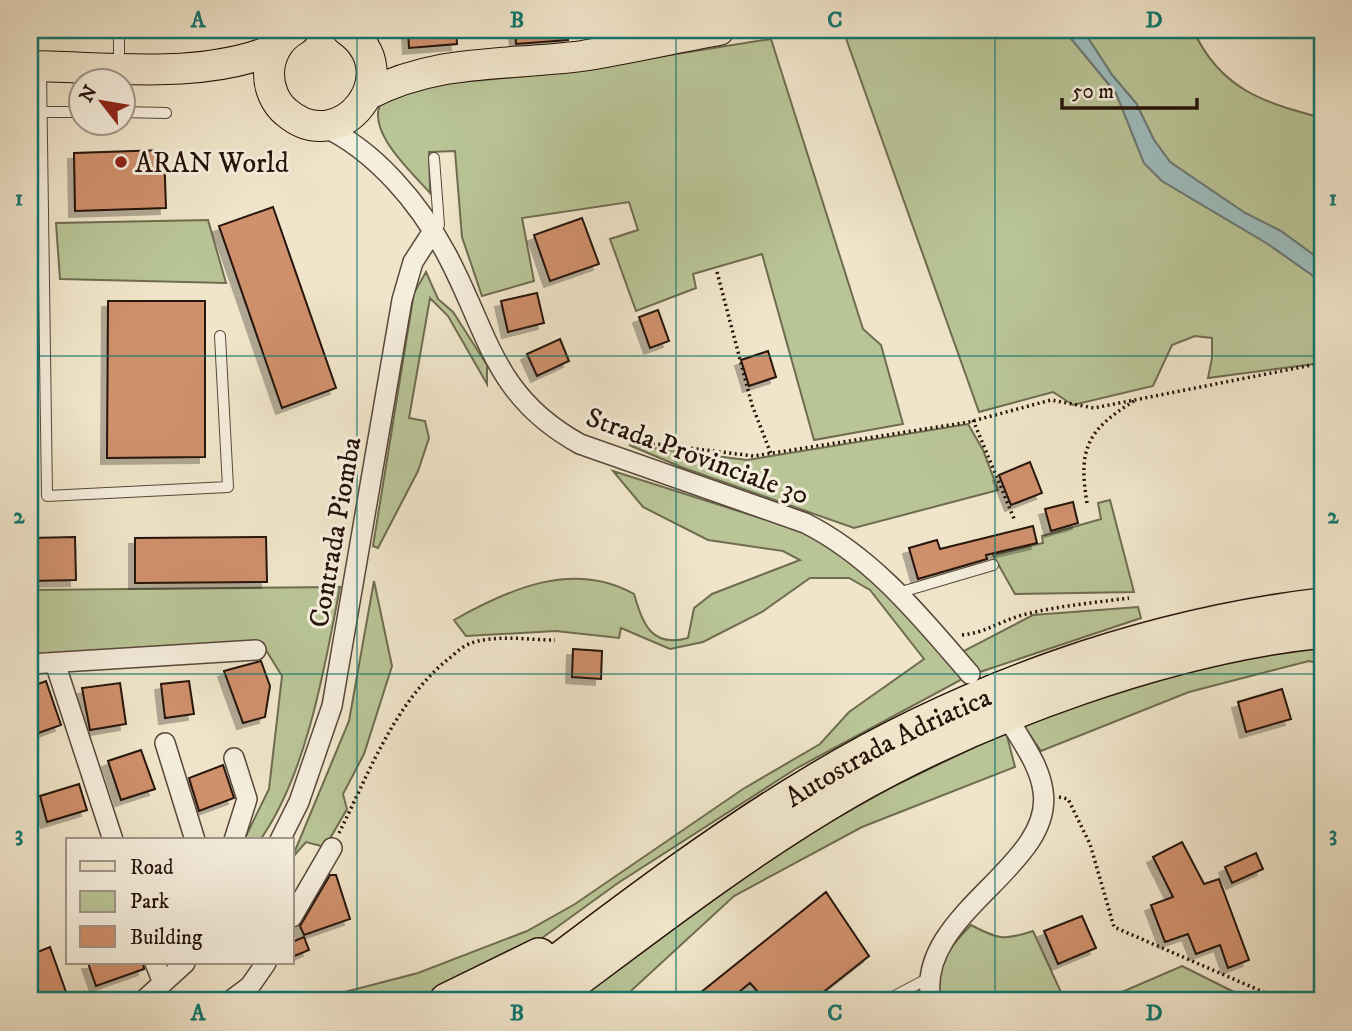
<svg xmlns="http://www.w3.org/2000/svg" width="1352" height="1031" viewBox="0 0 1352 1031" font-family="'IM FELL DW Pica',serif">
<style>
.green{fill:#b9c597;stroke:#6f6c50;stroke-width:2}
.water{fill:#9dbdbe;stroke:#6d7976;stroke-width:2}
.building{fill:#cf906c;stroke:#251209;stroke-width:2;filter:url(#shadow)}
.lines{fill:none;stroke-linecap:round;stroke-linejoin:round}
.lane-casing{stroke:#584739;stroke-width:12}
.street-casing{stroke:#584739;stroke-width:22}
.primary-casing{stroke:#251209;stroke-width:32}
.highway-casing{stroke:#251209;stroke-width:38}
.path{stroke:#251209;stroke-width:3.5;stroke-dasharray:2 3.5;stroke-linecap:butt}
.lane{stroke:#f5eedd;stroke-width:10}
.street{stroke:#f5eedd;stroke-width:19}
.primary{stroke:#f0e5ca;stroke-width:30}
.highway{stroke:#f0e5ca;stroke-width:35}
.grid{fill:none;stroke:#0f766e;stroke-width:2;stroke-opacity:0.55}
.poi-dot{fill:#8f2418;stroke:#f5eedd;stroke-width:2.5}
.labels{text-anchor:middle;stroke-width:6;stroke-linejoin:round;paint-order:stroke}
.poi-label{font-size:28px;fill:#251209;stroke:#f5eedd;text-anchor:start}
.street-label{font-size:28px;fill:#251209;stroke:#f5eedd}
.neatline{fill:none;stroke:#0f766e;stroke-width:2.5}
.grid-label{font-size:23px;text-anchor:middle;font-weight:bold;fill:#0f766e}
</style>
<defs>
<filter id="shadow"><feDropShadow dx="-6" dy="6" stdDeviation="0" flood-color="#0004"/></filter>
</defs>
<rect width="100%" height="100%" fill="#f0e5ca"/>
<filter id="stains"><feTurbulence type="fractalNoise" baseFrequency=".00286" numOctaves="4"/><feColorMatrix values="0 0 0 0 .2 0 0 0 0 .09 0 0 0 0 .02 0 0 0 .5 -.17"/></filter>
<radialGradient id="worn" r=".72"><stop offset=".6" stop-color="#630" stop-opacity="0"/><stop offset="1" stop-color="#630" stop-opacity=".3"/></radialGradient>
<!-- green -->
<path class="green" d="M843,30H1064L1116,93L1144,163L1162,181L1268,244L1322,282V363L1208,378L1212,358V338L1195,336L1172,345L1153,386L1073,405L1053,392L979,412Z
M1083,30H1193C1221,90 1263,102 1322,118V261L1281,231L1245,213L1170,162L1154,140L1136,103L1112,75Z
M771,39L863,329L881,345L903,424L814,440L762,254L693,274L696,288L636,311L610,239L638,230L629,202L522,218L534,281L482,296L462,237L455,151L429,152L430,193C412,172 362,129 383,99C398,78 435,83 458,82C563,75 667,55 771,39Z
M208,220L226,283L60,279L56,223Z
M426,272L438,299L453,312L487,365V384L448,316L430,298L409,418L425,421L429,438L418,471L378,548L373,546L414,293Z
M968,424L983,450L998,490L854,528L681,467L629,445L747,460Z
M613,471L801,531L841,550L879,580L968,676L797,768L618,883L524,951L414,1001H310L418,973L527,931L575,904L743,789L820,744L849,712L924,659L870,590L849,578H810L762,612L703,642L670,649L621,628L619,638L556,631L466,636L454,620C509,589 573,560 634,594C643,624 651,648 688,638L694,608L712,594L800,560L783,551L708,540L643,507Z
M1110,500L1134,592L1015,594L993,555L1043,543L1042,536L1101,519L1098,503Z
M374,581L392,666L364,754L343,794L347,809L325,847L306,842L292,858L349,721Z
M340,587C325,666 307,774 260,840H244L269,789L282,676L261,642L30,655V590Z
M1138,607L1141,618L974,674L958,654L1033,615Z
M1322,644V664L1309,661L1189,692L1041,751L1022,724L1115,692L1207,666Z
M1006,732L1015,767L862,827L734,896L620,1001H573L752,865L894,786Z
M971,925C997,939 1004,941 1033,931L1065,1001H937C938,962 943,954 971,925Z
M1182,966L1252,1001H1101Z"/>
<!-- water -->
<path class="water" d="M1064,30H1083L1112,75L1136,103L1154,140L1170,162L1245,213L1281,231L1322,261V282L1268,244L1162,181L1144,163L1116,93Z"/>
<!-- building -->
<path class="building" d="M408,30H456L457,44L409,48Z
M515,30H567L568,40L516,44Z
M164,150L166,208L75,211L74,153Z
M273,207L336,388L282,408L219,226Z
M582,218L599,264L550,281L534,235Z
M537,293L544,323L508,332L501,301Z
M108,301H205V457L107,458Z
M658,310L669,341L650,348L639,317Z
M560,339L569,361L537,376L527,354Z
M768,351L776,377L749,386L741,360Z
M1030,462L1042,493L1011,505L999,475Z
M1073,502L1078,523L1051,531L1045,509Z
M1033,526L1037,543L986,555L987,559L918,579L909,548L937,540L940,549Z
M75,537L76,580L30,581V538Z
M266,537L267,582L135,583V538Z
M573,649L602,651L601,679L572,677Z
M261,661L270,686L265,717L243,723L224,671Z
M46,681L61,725L30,736V687Z
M189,681L194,714L165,718L161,684Z
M120,683L126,724L90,730L82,688Z
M1282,689L1291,719L1246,732L1238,702Z
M141,750L155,789L121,800L108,761Z
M223,765L234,798L199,811L189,778Z
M79,784L87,810L47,822L40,796Z
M1182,842L1204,884L1219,879L1249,960L1228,968L1220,945L1196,954L1188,934L1165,942L1151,905L1173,897L1153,857Z
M1256,853L1263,869L1232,883L1225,867Z
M330,875H336L350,919L304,935L300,926Z
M826,892L869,956L812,1001H766L750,983L728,1001H690Z
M1082,916L1096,948L1058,964L1044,931Z
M304,937L309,950L292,957V942Z
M50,947L66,992L33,1001L30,993V955Z
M88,963H143L144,969L96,986Z"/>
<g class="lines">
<!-- lane casing -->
<g class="lane-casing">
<path id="lane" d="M119,67V30
M41,70L47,496L228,487L220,336
M42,112H80
M122,112L166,113
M433,231L439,225L434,158
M898,593L993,565
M885,1001L929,978"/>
</g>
<!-- street casing -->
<g class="street-casing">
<path id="street" d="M322,126C375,150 420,204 447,255C489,334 493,396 580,444L805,523C873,557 921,617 970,674
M55,663L113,840
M30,664L256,650
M165,743L195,840
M234,840L247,799L234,758
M280,840L299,802L332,706L402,300L413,262L433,231
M292,917L332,848
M155,963L163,983
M143,1001L185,963
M230,1001L250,986L266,963
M931,1001C914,914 1055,867 1043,791C1040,768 1026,748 1014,728"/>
</g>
<!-- primary casing -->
<g class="primary-casing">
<path id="primary" d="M294,30C279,38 269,56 269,74C269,88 275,103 286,112C341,160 409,73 347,30
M30,66C108,67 202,80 275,49
M367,95C438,58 506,66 582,56C627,49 673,38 719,30"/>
</g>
<!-- highway casing -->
<g class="highway-casing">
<g id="highway">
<path d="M447,1001L539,956"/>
<path id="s1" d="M506,1001C606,926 705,848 812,784C965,691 1145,627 1322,606"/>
<path d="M547,1001C645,928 742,852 847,791C982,714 1168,646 1322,630"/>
</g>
</g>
<!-- path -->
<path class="path" d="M717,272L752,405L771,454
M973,420L1015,521
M631,441L754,456L969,422L1051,400L1094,408L1322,363
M1087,503C1078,449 1087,430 1134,401
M962,635C987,632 997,623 1019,616C1055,606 1092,603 1129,598
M1059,797L1068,799L1090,844L1114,927L1284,1001
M339,833C369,773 394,704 447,660C454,655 461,647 469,644C493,634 529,640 555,640"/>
<!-- lane -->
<use href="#lane" class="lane"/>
<!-- street -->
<use href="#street" class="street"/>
<!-- primary -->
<use href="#primary" class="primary"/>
<!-- highway -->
<use href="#highway" class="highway"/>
</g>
<!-- grid -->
<path class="grid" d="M357,30V1001M676,30V1001M995,30V1001M30,356H1322M30,674H1322"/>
<!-- markers -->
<circle class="poi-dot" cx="121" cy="162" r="7"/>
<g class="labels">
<!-- poi labels -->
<g class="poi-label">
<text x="135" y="172">ARAN World</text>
</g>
<!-- street labels -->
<g class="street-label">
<text transform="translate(698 455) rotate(20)" y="10">Strada Provinciale 30</text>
<text transform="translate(334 532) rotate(-80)" y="10">Contrada Piomba</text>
<text dy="10" stroke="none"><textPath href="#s1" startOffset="460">Autostrada Adriatica</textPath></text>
</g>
</g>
<!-- margin -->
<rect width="1352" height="1031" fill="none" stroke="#f0e5ca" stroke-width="77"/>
<!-- legend -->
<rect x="66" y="838" width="228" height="126" fill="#f5eedd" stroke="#a29688" stroke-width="2"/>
<rect x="80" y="861" width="35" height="10" fill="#f0e5ca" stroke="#a29688" stroke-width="2"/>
<text x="130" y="874" font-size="21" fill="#251209">Road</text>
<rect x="80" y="891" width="35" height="21" fill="#b9c597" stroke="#a29688" stroke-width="2"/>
<text x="130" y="908" font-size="21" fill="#251209">Park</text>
<rect x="80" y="926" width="35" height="21" fill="#cf906c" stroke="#a29688" stroke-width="2"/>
<text x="130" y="944" font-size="21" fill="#251209">Building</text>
<!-- north arrow -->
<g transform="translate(102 102) rotate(301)"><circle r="33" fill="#f5eedd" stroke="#a29688" stroke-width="2"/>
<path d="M0-5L12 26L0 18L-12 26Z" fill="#8f2418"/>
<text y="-10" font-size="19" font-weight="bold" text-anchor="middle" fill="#251209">N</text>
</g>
<!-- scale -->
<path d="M1062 98v10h135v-10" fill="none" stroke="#251209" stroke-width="3.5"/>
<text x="1072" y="98" font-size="21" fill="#251209" stroke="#f5eedd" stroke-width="5" paint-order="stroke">50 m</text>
<rect x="38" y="38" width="1276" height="954" class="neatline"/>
<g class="grid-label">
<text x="198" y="27">A</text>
<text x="517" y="27">B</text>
<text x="835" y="27">C</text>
<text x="1154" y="27">D</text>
<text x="19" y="205">1</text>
<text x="1333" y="205">1</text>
<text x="19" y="523">2</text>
<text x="1333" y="523">2</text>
<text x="19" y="841">3</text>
<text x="1333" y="841">3</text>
<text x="198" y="1020">A</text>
<text x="517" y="1020">B</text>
<text x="835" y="1020">C</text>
<text x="1154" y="1020">D</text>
</g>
<rect width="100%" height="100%" filter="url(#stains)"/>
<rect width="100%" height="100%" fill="url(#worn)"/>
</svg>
